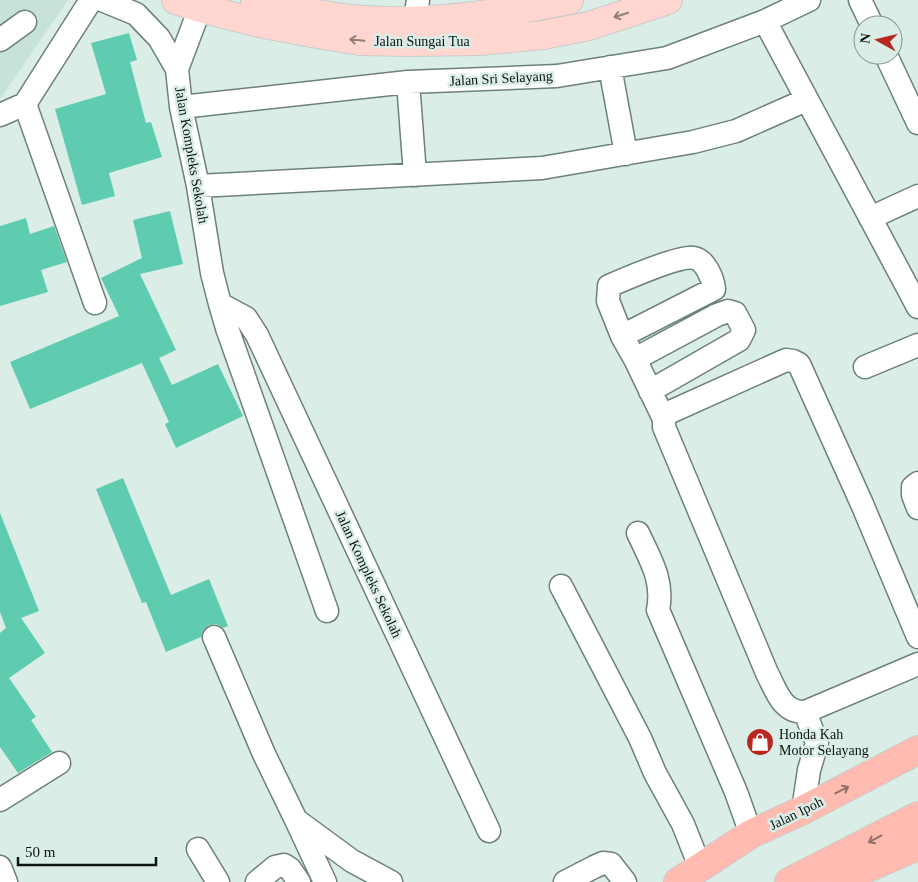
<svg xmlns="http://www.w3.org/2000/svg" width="918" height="882" viewBox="0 0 918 882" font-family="'Times New Roman',serif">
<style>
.built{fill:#c6e2d9}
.building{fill:#5fccaf}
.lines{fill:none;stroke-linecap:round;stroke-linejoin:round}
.minor-casing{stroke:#6e807a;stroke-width:25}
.major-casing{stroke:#cacbcb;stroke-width:30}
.highway-casing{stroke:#cacbcb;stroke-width:30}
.minor{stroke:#fff;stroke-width:22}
.major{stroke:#ffd6d0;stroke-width:28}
.highway{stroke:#ffbbb0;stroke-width:28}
.oneway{stroke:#927e7a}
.oneway2{stroke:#926f68}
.labels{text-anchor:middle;stroke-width:5;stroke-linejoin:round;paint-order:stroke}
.street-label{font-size:14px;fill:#0d1311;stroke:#daeee7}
.poi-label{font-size:14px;fill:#0d1311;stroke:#daeee7;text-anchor:start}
</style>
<rect width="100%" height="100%" fill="#daeee7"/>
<!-- built -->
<path class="built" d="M0,0H68L0,99Z"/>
<!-- building -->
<path class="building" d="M129,33L137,60L130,62L146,123L151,122L162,157L109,173L115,196L82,205L55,109L106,94L91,43Z
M170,211L183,264L140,274L176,350L159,358L172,385L218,364L243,416L176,448L165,424L169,422L142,363L30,409L10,362L119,316L101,278L142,258L133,220Z
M26,218L30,234L54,226L67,262L41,270L48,292L0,306V226Z
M123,478L171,595L209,579L228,626L223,628L216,624L209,625L203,630L201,637L166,652L146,602L142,603L96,489Z
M0,513L39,611L21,618L45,653L9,678L36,717L31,720L52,752L18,773L0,747V633L6,628L0,612Z"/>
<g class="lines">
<!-- minor casing -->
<g class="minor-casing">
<path id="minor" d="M102,0L136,14L159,38L177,69
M860,0L872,25
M200,8L177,69L181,107L198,186L212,273L220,304
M415,21L418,0
M765,21L918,307
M0,40L25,22
M886,55L918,123
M610,67L626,154
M408,82L415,175
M25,104L95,303
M25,104L91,0
M181,107L408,82L557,76L667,58L765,21L809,0
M0,115L25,104
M198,186L542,168L693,142L736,131L806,100
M870,218L918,196
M622,336L714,289C713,278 705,260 694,258C680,255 625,279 609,286L608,301L622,336L635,359L664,419
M635,359L717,315L728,311L735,313L744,330L739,340L650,391
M865,367L918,345
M918,483L913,487V495L918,508
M638,533C650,559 664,580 658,610L736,792L751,834
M561,586L640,738L655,773L683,824L700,867
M327,611L227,328L220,304L246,318L257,335L489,831
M214,637L264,754L296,820L352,861L391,882
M918,637L862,504L799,364L793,361L786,360L668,413L664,419V427L767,673C776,690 782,713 805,712L918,664
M0,800L59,763
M803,810L809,770L817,743L805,712
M297,822L325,882
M198,849L218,882
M0,867L6,882
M257,882L275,867L284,865L290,869L299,882
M565,882L594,867L603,863L611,864L625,882"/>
</g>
<!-- major casing -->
<g class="major-casing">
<path id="major" d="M176,0L200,8L259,23L312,33L360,41L408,42L481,41L543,35L589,26L668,0
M255,0C290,9 328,18 364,20C432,25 503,13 569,0"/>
</g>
<!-- highway casing -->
<g class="highway-casing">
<path id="highway" d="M678,882L751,834L803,810L918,750
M789,882L918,816
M835,882L918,846"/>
</g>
<!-- minor -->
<use href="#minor" class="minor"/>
<!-- major -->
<use href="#major" class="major"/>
<!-- highway -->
<use href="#highway" class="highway"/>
</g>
<!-- one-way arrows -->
<defs><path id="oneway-shaft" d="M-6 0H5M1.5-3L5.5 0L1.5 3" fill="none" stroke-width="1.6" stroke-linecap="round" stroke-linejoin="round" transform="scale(1.25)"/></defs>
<g class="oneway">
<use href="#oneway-shaft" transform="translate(621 15) rotate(162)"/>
<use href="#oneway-shaft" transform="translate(357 40) rotate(-174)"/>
</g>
<g class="oneway2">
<use href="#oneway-shaft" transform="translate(842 790) rotate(-27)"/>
<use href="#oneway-shaft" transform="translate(875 839) rotate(152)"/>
</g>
<!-- icons -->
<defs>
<g id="shop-disc" transform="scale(1.4375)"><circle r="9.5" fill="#b72820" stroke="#daeee7"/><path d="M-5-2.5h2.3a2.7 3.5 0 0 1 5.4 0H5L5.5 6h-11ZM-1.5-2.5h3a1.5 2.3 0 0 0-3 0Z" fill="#fff"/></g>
</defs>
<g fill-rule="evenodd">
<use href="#shop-disc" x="760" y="742"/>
</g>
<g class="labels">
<!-- street labels -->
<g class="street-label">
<text x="422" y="46">Jalan Sungai Tua</text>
<text transform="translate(501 78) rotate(-3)" y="5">Jalan Sri Selayang</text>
<text transform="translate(192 155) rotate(80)" y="5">Jalan Kompleks Sekolah</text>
<text transform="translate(369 574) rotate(65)" y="5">Jalan Kompleks Sekolah</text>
<text transform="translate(796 813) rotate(-26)" y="5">Jalan Ipoh</text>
</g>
<!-- poi labels -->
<g class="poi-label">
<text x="779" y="739">Honda Kah<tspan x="779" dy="16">Motor Selayang</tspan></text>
</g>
</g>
<!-- north arrow -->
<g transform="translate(878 40) rotate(278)"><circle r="24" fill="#daeee7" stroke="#889691"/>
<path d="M0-4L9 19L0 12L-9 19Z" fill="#b72820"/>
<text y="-8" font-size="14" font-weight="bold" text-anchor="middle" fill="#0d1311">N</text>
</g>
<!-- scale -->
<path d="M18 857v8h138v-8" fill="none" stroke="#0d1311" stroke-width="2.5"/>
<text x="25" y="857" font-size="15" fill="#0d1311" stroke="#daeee7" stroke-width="4" paint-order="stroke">50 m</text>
</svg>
